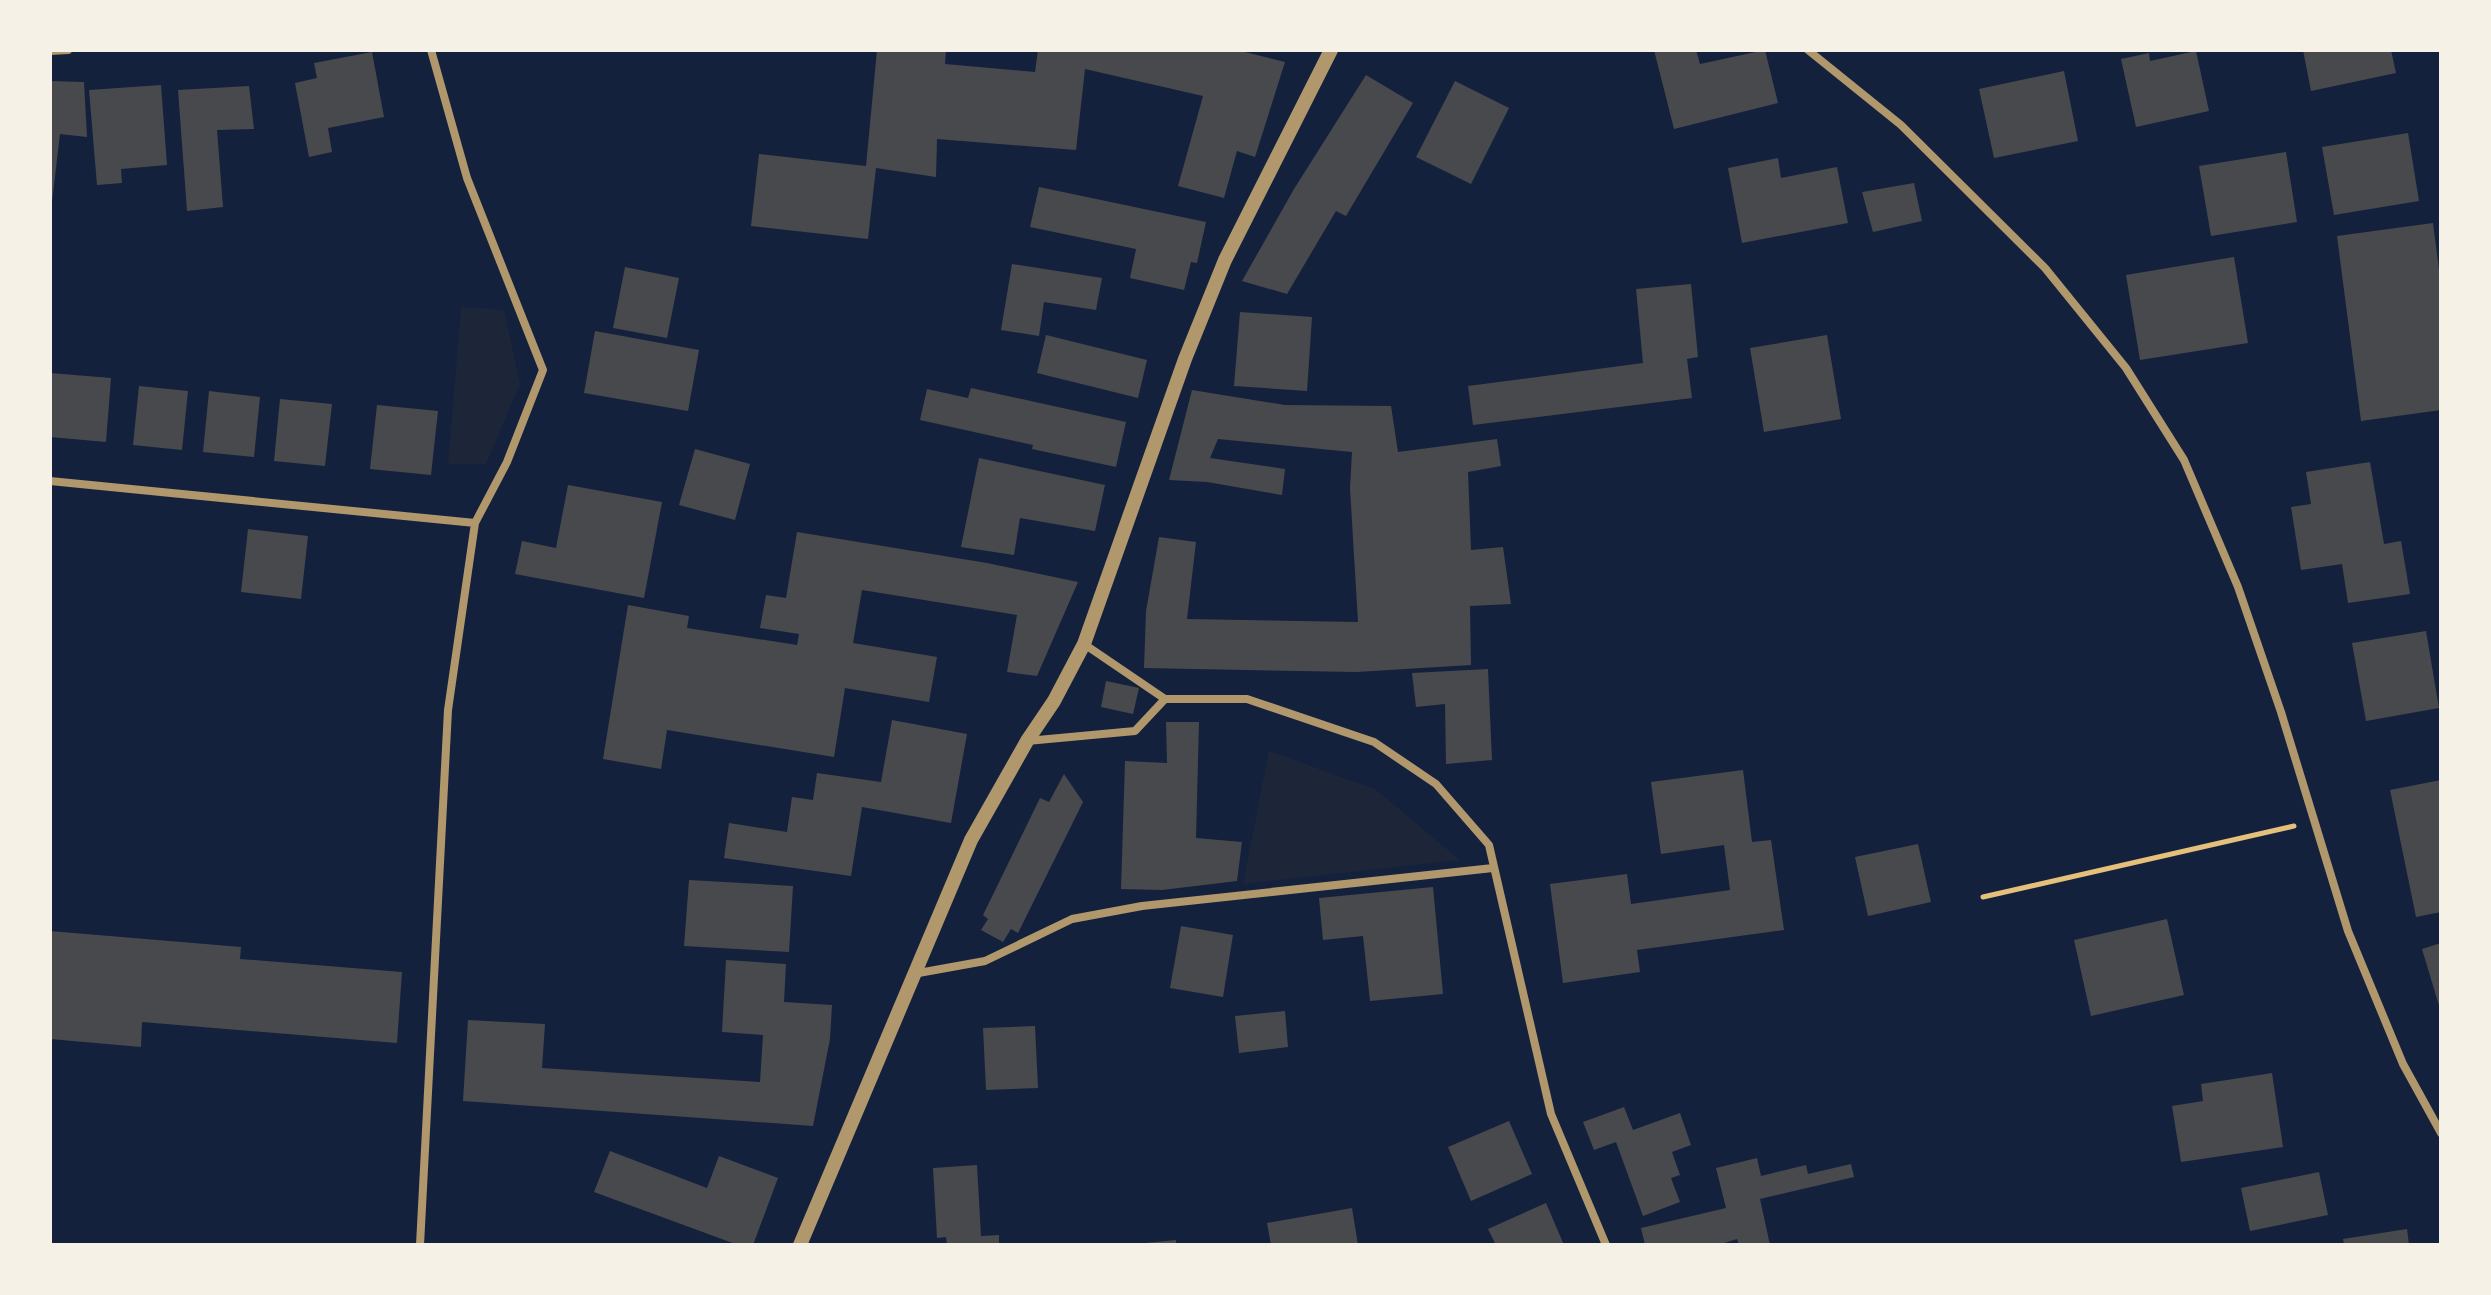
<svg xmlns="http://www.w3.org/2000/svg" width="2491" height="1295" viewBox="0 0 2491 1295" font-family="'Work Sans',sans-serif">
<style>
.green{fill:#1d2539}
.building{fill:#48494c}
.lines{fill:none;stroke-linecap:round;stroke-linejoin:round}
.path{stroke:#e5c07b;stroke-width:5}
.minor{stroke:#b1986c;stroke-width:8}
.tertiary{stroke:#b1986c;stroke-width:14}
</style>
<rect width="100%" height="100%" fill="#14213d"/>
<!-- green -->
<path class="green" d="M461,307L504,310L520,384L486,464H448Z
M1269,751L1375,789L1460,860L1243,884Z"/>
<!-- building -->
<path class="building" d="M877,50H946L945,64L1035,72L1038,50H1237L1285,62L1255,157L1237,151L1224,198L1178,186L1203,96L1085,69L1076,150L937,139L936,177L876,168L868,239L751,226L759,154L866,166Z
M1654,50H1696L1700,64L1765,50L1778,103L1674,129Z
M2303,50H2391L2396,73L2311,91Z
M2196,51L2209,111L2136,127L2121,59L2149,53L2150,61Z
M372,52L384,117L328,128L332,152L309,157L295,83L317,78L314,63Z
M2064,71L2078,141L1994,158L1979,89Z
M1366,75L1413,103L1346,216L1336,211L1287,294L1242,281L1294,189Z
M50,81L84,82L87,137L60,134L52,202Z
M1455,81L1509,108L1471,184L1416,157Z
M161,85L167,165L121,169L122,183L97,185L89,90Z
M249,86L254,129L217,130L223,207L187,211L178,90Z
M2408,133L2419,201L2334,215L2322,147Z
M2286,152L2297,222L2211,236L2199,166Z
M1778,158L1781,178L1837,167L1848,223L1742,243L1728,168Z
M1914,183L1922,221L1873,232L1862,192Z
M1039,187L1206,222L1197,263L1191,262L1184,290L1130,278L1136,249L1030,227Z
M2433,223L2441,285V410L2361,421L2337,236Z
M2234,257L2248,343L2140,360L2126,275Z
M1012,264L1102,278L1096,310L1044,302L1039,336L1001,330Z
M625,267L679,278L667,338L613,328Z
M1691,284L1698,357L1687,359L1692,398L1473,425L1468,386L1643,363L1636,289Z
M1240,312L1312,317L1307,391L1234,386Z
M595,331L699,350L688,411L584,393Z
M1046,335L1147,360L1138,398L1037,373Z
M1827,335L1841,419L1764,432L1750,348Z
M50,373L111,378L106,442L50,437Z
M139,386L188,391L182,450L133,445Z
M971,388L1126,422L1116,467L1032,449L1033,445L920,420L927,389L968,398Z
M1192,390L1285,405L1391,406L1398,452L1497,439L1501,466L1468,472L1471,550L1503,547L1511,604L1470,606L1471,665L1356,672L1144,668L1146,611L1159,537L1196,542L1187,619L1358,622L1350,488L1352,452L1218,439L1210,458L1285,469L1282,495L1207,482L1169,480Z
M209,391L260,397L254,457L203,452Z
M280,399L332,404L325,466L274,461Z
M377,405L438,411L431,475L370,469Z
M695,449L750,464L735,520L679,505Z
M979,458L1105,485L1095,531L1020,518L1014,555L961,547Z
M2370,462L2384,544L2401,541L2410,594L2348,603L2342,564L2301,570L2291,507L2311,504L2306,472Z
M568,485L662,502L644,598L515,574L522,541L556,548Z
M248,529L308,536L301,599L241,592Z
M797,532L987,563L1078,582L1037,676L1007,672L1017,615L862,590L853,643L937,657L929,702L845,688L834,757L667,730L661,769L603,759L628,605L689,616L687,628L797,645L799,634L760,628L766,595L786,598Z
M2426,631L2439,708L2366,721L2352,643Z
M1488,669L1492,760L1446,764L1445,704L1416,707L1412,673Z
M1106,681L1139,688L1133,714L1101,707Z
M892,720L967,734L951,823L862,807L851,876L724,858L729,823L787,832L792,797L813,800L817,773L881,782Z
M1166,722H1199L1196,838L1242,842L1237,881L1162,890L1121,889L1125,761L1167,763Z
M1743,770L1752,842L1771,840L1784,930L1637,950L1640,972L1563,983L1550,884L1627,874L1631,904L1730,890L1724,845L1661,854L1651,782Z
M1064,774L1083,802L1018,933L1011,929L1003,942L981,930L988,919L983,915L1040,798L1049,802Z
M2441,780V912L2416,917L2390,790Z
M1918,844L1931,902L1868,916L1855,857Z
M689,880L793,886L789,952L684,946Z
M1433,887L1443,994L1370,1001L1363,936L1323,940L1319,898Z
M2167,919L2184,995L2091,1016L2074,940Z
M1181,926L1233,935L1223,997L1170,988Z
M50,931L241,947L240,959L402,972L397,1043L142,1022L141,1047L50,1039Z
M2441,943V1009H2440L2422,949Z
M726,960L786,964L784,1002L832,1005L830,1039L813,1126L463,1101L468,1020L545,1024L542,1068L760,1082L763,1035L722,1032Z
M1285,1011L1288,1047L1239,1053L1235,1016Z
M1035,1026L1038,1088L986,1090L983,1028Z
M2272,1073L2283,1147L2181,1162L2172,1106L2203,1101L2201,1084Z
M1624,1107L1633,1130L1680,1113L1691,1145L1672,1152L1680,1175L1671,1178L1680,1202L1643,1216L1616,1142L1594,1150L1583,1122Z
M1509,1121L1532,1174L1471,1201L1448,1147Z
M610,1151L707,1188L719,1156L778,1178L753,1245H738L594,1192Z
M1757,1158L1761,1176L1806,1165L1808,1174L1851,1164L1854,1177L1760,1199L1770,1245H1739L1737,1239L1718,1245H1645L1641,1228L1726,1208L1716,1168Z
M977,1165L981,1236L999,1235V1245H947L946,1237L937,1238L933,1168Z
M2319,1172L2328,1215L2250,1231L2241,1188Z
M1546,1203L1564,1245H1496L1488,1229Z
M1352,1208L1358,1245H1271L1267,1223Z
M2407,1229L2409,1245H2344L2343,1239Z
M1176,1240V1245H1146L1145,1243Z"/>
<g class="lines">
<!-- path -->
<path class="path" d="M1983,897L2294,826"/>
<!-- minor -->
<path class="minor" d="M1808,50L1901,125L2045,268L2126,368L2184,460L2238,587L2281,712L2348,931L2403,1064L2441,1133
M50,51L68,50
M50,481L475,523
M1084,644L1165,699
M1027,741L1135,731L1165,699H1247L1374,742L1436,784L1489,845L1551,1114L1606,1245
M913,974L985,961L1072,919L1142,906L1493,868
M420,1245L448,710L475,523L507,462L543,370L467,178L431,50"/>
<!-- tertiary -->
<path class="tertiary" d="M800,1245L971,840L1027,741L1054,701L1084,644L1185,359L1225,260L1331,50"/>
</g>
<!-- border -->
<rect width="2491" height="1295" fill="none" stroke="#f6f1e7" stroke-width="104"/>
</svg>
